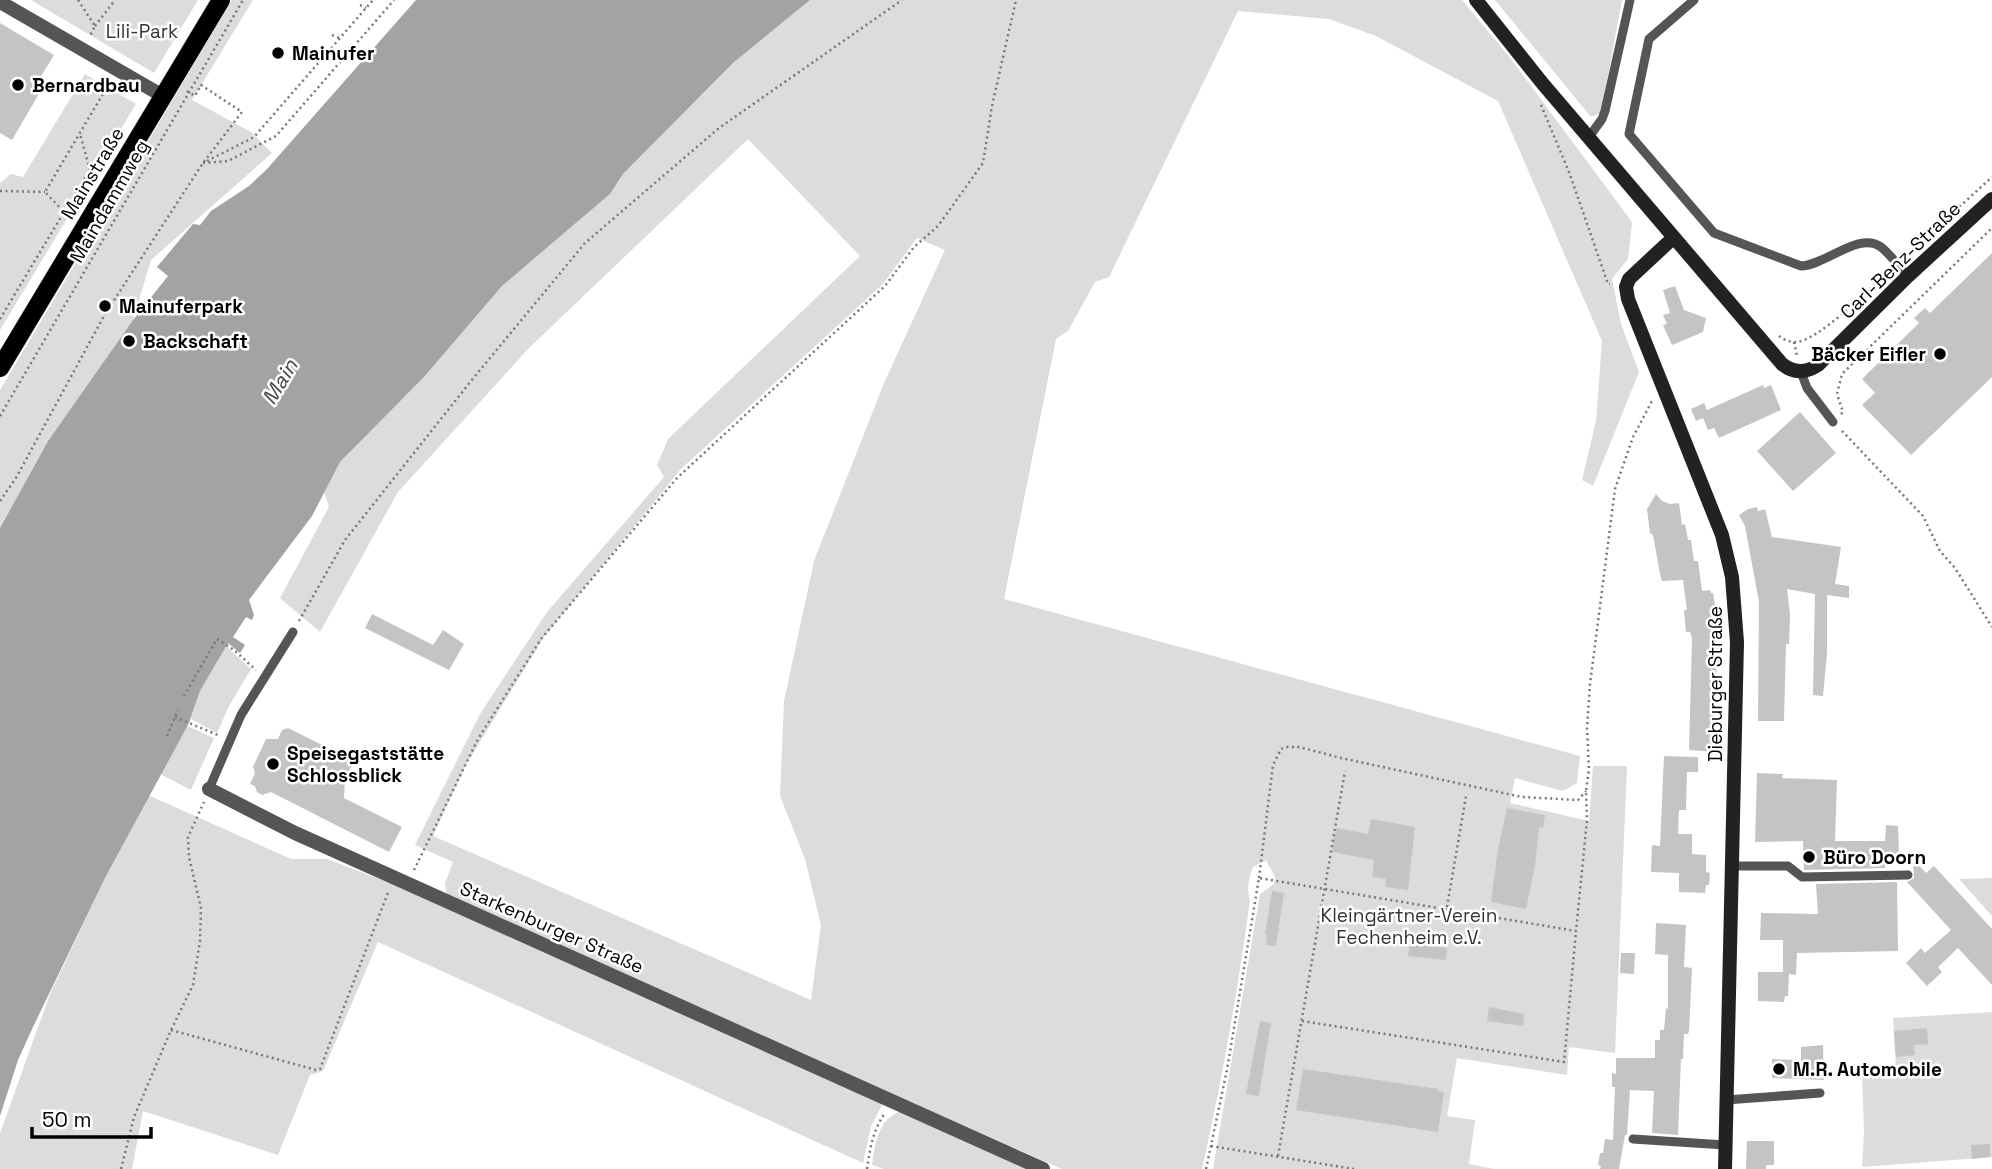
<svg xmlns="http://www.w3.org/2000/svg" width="1992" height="1169" viewBox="0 0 1992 1169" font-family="'Space Grotesk',sans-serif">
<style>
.green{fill:#dcdcdc;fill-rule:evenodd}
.water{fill:#a3a3a3}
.building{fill:#c4c4c4}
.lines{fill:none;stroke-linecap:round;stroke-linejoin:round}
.primary-casing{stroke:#dbdbdb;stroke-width:19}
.path{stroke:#777;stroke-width:2.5;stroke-dasharray:2 3.5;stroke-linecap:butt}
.lane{stroke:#555;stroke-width:9}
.street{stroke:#555;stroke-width:14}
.secondary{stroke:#222;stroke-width:14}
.primary{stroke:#000;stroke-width:18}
.poi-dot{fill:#000;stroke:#fff;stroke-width:2.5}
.labels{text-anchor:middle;stroke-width:5;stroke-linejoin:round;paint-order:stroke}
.park-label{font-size:19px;fill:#333;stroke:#fff}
.poi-label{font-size:19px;font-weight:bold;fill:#000;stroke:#fff;text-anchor:start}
.street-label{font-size:19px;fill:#000;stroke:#fff}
.water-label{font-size:21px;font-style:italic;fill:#444;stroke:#fff}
</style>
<rect width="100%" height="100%" fill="#fff"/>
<!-- green -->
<path class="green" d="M31,0H198L154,73Z
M232,0H253L192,100L251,132L272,153L151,260L133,320L48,441L0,528V390Z
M810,0H1462L1511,59L1632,222L1628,259L1612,279L1621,324L1639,372L1593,486L1582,480L1596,421L1602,341L1498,101L1376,36L1329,19L1238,11L1109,277L1095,282L1068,331L1056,339L1004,599L1580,756L1577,783L1563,791L1515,778L1510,803L1589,821L1593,766H1627L1615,1053L1569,1047L1567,1075L1457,1058L1447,1116L1475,1120L1469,1164L1494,1169H1213L1260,894L1274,884L1275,877L1266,860L1253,867C1249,878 1246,888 1250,900C1238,990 1222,1080 1202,1169H1062L447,898L445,883L453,862L415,845L480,714L547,612L664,477L657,465L668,439L860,256L748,139L529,348L398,492L320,632L280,598L329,507L324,492L340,462L424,377L502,286L610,194L623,174L733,63ZM917,238L945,250L884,383L814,561L784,701L780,796L805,859L821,925L811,1000L433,836L467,763L544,637L681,469L883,284Z
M1495,0H1622L1601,113L1591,117Z
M85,74L136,104L0,330V183L11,174L23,177Z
M226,646L251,669L228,708L217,733L191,719L200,691Z
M187,726L214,738L191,790L160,774Z
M148,795L291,859H327L387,882L883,1103L871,1126L863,1163L378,942L323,1071L310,1075L278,1155L143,1111L132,1169H0V1133L50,994L106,876Z
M1992,878V916L1959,879Z
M1992,1012V1157L1862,1167L1864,1132L1862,1073L1896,1070L1893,1018Z
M901,1111L1030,1169H884L872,1165C875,1144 878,1119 901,1111Z"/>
<!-- water -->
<path class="water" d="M416,0H810L733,63L623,174L610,194L502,286L424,377L340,462L312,516L249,600L254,615L252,620L246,617L233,637L245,645L240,653L228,643L200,691L189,723L106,876L33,1027L18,1060L0,1116V528L48,441L133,320L168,276L157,267L193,224L200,225L211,211L249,186L267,169Z"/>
<!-- building -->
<path class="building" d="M0,23L54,55L37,83L43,87L12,140L0,133Z
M1992,253V377L1911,455L1862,405L1875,393L1862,379L1919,323L1914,318L1925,308L1930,313Z
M1675,286L1684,310L1706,318L1703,332L1672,345L1663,325L1667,324L1663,315L1670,313L1663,290Z
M1763,385L1764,388L1771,385L1781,410L1719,438L1714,428L1708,430L1703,418L1696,421L1691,409L1704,403L1707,410Z
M1800,412L1836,453L1793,491L1757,451Z
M1656,494L1662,501L1670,504L1679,503L1682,525L1685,524L1688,540H1691L1694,561H1698L1702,591L1710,590L1711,593H1713L1718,623L1714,752L1689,750L1692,638L1690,632H1686L1684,610H1687L1683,580L1662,581L1660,574L1653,535L1650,533L1647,509Z
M1757,507L1758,511L1765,509L1772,537L1841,547L1835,584L1849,586V598L1827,595V653L1823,696L1813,695L1815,594L1787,589L1790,614L1789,644H1786L1784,721H1758L1759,602L1745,526L1739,515L1748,509Z
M372,614L433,645L443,630L464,644L449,670L365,628Z
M288,728L354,761L345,779L344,798L402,827L389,852L271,792L262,795L257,792L255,786L250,784L255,773L253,767L266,739H278L282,730Z
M1664,756L1698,757V772H1687L1686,810H1679L1678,834H1692V854L1706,855V872L1710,873L1709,885H1706L1705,893L1679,892V873L1651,872L1652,845L1660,846Z
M1757,773L1783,774L1782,778L1837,780L1835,841H1885L1886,825L1898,826L1899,856H1885V868L1804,870L1803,841L1755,842Z
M1507,808L1545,815L1543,828L1539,827L1535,866L1526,909L1491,902L1498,849Z
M1371,819L1415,827L1408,890L1385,887L1386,879L1372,877L1374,860L1332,852L1336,828L1368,834Z
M1913,859L1926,873L1934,866L1992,929V985L1958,948L1938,967L1942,972L1927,986L1906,963L1921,948L1925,953L1951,930L1907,882L1914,878Z
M1897,882L1898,951L1797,953L1796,975L1789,974L1788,996H1785L1784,1002L1758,1001V972H1783V940H1760L1761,913L1818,914L1816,884Z
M1272,891L1284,893L1276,946L1266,945L1267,934H1265Z
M1656,923L1686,925L1684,967L1692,968L1689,1031L1688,1034H1684L1683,1059H1681L1678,1135L1652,1133L1654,1091L1630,1090L1627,1135H1625L1619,1169H1600L1601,1166L1598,1165L1600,1153H1603L1605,1139L1613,1140L1615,1087H1612V1073L1616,1074V1058H1655V1040H1660V1030H1664L1666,1008L1668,1009V955L1655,954Z
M1410,943L1447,948L1446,960L1408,956Z
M1621,953H1635L1634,974L1620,973Z
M1489,1007L1524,1014L1523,1026L1487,1021Z
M1260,1021L1271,1023L1259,1096L1246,1094Z
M1927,1028L1928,1044L1914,1045L1915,1055L1896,1057L1894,1031Z
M1823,1045L1824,1080L1772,1078V1059L1801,1060V1047Z
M1303,1069L1438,1089V1091L1444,1092L1438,1132L1296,1110Z
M1747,1141H1774V1165H1766V1169H1746Z
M1990,1144V1157L1972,1159L1971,1145Z"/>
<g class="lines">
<!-- primary casing -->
<g class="primary-casing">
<path id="primary" d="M0,368L221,0"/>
</g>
<!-- path -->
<path class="path" d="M78,0L95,26L90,36
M360,5L366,8
M95,26L115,0
M332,35L339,38
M1541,105L1569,172L1608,284H1610
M207,161L254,137L373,0
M203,163L228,161L276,136L394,0
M0,191L45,192
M64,212L90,170L80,134
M1935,229L1992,177
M0,319L64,212L45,192L110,82
M1779,336C1783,339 1789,342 1794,342C1816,344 1871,287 1889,271
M1794,342L1797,356
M1841,414L1843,412L1837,394L1842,374L1992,228
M0,416L243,0
M1842,431L1923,516L1940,551L1955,568L1992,627
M0,501L16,478L105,314L203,163L242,112L201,85L195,96L187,91
M299,621L345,540L471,381L585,243L719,128L902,0
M184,696L217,639L234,650L256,670
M175,717L220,736
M167,736L178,710
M414,870L478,739L541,639L677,478L885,286L914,247L938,226L983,163L992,106L1016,0
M1259,878L1273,765L1281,749L1286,747H1299L1341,758L1522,797L1578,800L1586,791
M1447,907L1466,796
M1302,1021L1564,1062L1576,931
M171,1030L316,1070L320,1069L389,890
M1211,1146L1354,1169
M1278,1156L1345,771
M121,1169L134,1117L171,1030L193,985L200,941L201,908L189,857L188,837L204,802
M867,1169C870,1148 873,1130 885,1113
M1206,1169L1227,1070L1259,878L1576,931L1587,820L1586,791L1589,769L1587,728L1590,684L1615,489L1633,437L1652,401"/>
<!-- lane -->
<path class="lane" d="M1694,0L1649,39L1629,134L1714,233L1801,266C1826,265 1859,231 1881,247C1891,255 1899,267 1908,276
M1589,137L1602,119L1605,111L1630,0
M1801,372L1807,388L1833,422
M209,789L241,715L293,632
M1732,866H1788L1802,877L1908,875
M1726,1100L1820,1093
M1633,1139L1725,1145"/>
<!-- street -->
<path class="street" d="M0,2L163,96
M209,789L295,833L1043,1169"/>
<!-- secondary -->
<path class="secondary" d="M1476,0L1543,84L1782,364C1794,374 1806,373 1818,365L1908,276L1992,199
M1673,238L1629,279L1626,287L1628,299L1722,535L1732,577L1737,642L1725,1169"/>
<!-- primary -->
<use href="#primary" class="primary"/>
</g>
<!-- markers -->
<g class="poi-dot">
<circle cx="278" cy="53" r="7"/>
<circle cx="18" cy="85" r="7"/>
<circle cx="105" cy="306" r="7"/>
<circle cx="129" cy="341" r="7"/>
<circle cx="1940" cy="354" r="7"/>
<circle cx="273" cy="764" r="7"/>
<circle cx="1809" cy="857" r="7"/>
<circle cx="1779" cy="1069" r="7"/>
</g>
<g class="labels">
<!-- park labels -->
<g class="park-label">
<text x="142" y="38">Lili-Park</text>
<text x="1409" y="922">Kleingärtner-Verein<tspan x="1409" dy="22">Fechenheim e.V.</tspan></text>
</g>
<!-- poi labels -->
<g class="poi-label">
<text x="292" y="60">Mainufer</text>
<text x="32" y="92">Bernardbau</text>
<text x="119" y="313">Mainuferpark</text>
<text x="143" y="348">Backschaft</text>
<text x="1926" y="361" text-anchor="end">Bäcker Eifler</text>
<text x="287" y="760">Speisegaststätte<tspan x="287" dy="22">Schlossblick</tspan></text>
<text x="1823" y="864">Büro Doorn</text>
<text x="1793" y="1076">M.R. Automobile</text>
</g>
<!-- street labels -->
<g class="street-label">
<text transform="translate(92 173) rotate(-59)" y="7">Mainstraße</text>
<text transform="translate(109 201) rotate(-60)" y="7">Maindammweg</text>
<text transform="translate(1900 260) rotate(-44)" y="7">Carl-Benz-Straße</text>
<text transform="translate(1715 684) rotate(-90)" y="7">Dieburger Straße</text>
<text transform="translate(552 927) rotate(24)" y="7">Starkenburger Straße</text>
</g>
<!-- water labels -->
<g class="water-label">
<text transform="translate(280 382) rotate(-59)" y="7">Main</text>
</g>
</g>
<!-- scale -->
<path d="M32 1127v10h119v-10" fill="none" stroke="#000000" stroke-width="3.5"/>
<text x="42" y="1127" font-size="21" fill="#000000" stroke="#ffffff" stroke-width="5" paint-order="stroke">50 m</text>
</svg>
